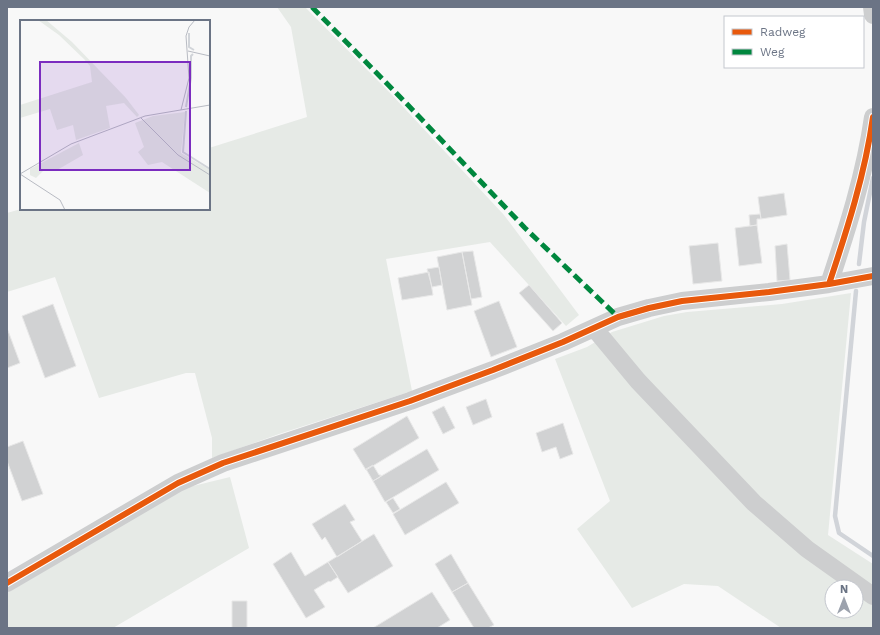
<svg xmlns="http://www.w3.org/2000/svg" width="880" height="635" viewBox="0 0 880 635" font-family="'Work Sans',sans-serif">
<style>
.green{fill:#e6eae6;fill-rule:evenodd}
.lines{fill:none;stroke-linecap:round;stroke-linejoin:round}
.stream{stroke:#d1d4d9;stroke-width:4.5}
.building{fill:#d1d2d3;stroke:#e8e8e8}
.minor{stroke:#cdcecf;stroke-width:18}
.quiet{stroke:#00873e;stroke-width:5;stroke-dasharray:10 5;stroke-linecap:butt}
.cycleway-casing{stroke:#fff;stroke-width:8}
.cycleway{stroke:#e8590c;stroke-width:6}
.inset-river{fill:none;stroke:#d1d4d9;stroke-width:2}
.inset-road{fill:none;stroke:#b8bbc3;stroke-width:1}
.view{fill:#7b2cbf;fill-opacity:0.15;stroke:#7b2cbf;stroke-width:2}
.inset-edge{fill:none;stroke:#6b7485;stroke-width:2}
</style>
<rect width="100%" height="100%" fill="#f8f8f8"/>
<!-- green -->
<path class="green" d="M277,7H305L392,95L504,215L579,315L566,326L490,242L386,259L412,391L279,434L212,458V438L195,373H186L99,398L55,277L7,292V213L21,209H209V148L307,117L291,27Z
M851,293L828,535L873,564V628H781L718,586L684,584L632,608L577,529L610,501L555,359L587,347L612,332L664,316L687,312L782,304ZM832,587H856V611H832Z
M230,477L249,548L113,628H7V593L185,488Z"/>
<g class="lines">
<!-- stream -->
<path class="stream" d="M859,264L864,222L873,178
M856,291L835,516L839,533L873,556"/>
</g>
<!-- building -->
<path class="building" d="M784,193L787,215L761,219L758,197Z
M760,214L761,219H757V225L750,226L749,215Z
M757,225L762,263L739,266L735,228Z
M718,243L722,281L693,284L689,246Z
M787,244L790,280L777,281L775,246Z
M473,251L482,297L471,299L462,252Z
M462,252L472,305L447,310L437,257Z
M439,267L442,285L432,287L427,269Z
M429,272L433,295L402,300L398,278Z
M529,285L562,323L553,331L519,293Z
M499,301L517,347L491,357L474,311Z
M53,304L76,366L45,378L22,316Z
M7,328L20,363L7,368Z
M486,399L492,417L473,425L466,407Z
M444,406L455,428L443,434L432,412Z
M407,416L419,438L366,470L353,449Z
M563,423L573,454L560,459L556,447L542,452L536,433Z
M23,441L43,494L22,501L7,461V447Z
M427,449L439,470L385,502L373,481Z
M373,465L379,475H381L380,477L373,481L366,469Z
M446,482L459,503L405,535L393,514Z
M393,498L400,509L393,513L386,502Z
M345,504L355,520L350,522L362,541L337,557L325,537L322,540L312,524Z
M374,534L393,566L348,593L328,562Z
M291,552L305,576L328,562L338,577L330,582L329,581L314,590L325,607L306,618L273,564Z
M451,554L468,583L452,592L435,564Z
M468,583L494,625L488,628H474L452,592Z
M432,592L450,620L437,628H373Z
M232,601H247V628H232Z"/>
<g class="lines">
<!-- minor -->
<path class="minor" d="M872,7L873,15
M829,284C847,230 865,174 873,117
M594,328L638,381L754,503L807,549L873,596
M7,583L178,483L223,463L410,401L493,370L563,342L618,317L649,308L682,301L769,292L829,284L873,276"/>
<!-- quiet -->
<path class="quiet" d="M312,7L407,104L525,228L618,317"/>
<!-- cycleway casing -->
<g class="cycleway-casing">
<path id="cycleway" d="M829,284C847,230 865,174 873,117
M7,583L178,483L223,463L410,401L493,370L563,342L618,317L649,308L682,301L769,292L829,284L873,276"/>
</g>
<!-- cycleway -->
<use href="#cycleway" class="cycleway"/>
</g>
<!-- overview -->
<g transform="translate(20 20)">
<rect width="190" height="190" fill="#f8f8f8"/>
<path d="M18,0H26L52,22L106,78L119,95L117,97L104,83L86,86L90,108L56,120L53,105L37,110L30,89L0,98V85L72,62L70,46L64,39L39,15ZM165,92L161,133L190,150V173L142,142L128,145L118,132L124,127L115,103L133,96ZM59,123L63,135L37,150H24L16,158L10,155V149Z" fill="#e6eae6"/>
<path class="inset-river" d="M169,13V27L174,30M166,87L171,58V36L173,34M166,91L163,132L190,149"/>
<path class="inset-road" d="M168,31L190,36M161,90L169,58L166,16L169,7L175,0M121,98L158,135L190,155M0,154L51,124L125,96L190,85M0,154L40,180L45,190"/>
<path class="view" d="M20,42H170V150H20Z"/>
<rect width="190" height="190" class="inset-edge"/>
</g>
<!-- border -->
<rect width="880" height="635" fill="none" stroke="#6b7485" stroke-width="16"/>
<!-- legend -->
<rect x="724" y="16" width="140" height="52" fill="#ffffff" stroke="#c4c7ce"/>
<rect x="732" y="29" width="20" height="6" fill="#e8590c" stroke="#c4c7ce"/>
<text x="760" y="36" font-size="12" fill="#6b7485">Radweg</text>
<rect x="732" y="49" width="20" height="6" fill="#00873e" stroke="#c4c7ce"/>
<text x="760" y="56" font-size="12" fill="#6b7485">Weg</text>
<!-- north arrow -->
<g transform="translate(844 599)"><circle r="19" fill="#ffffff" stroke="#c4c7ce"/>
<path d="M0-3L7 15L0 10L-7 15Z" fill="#9ca2ad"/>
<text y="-6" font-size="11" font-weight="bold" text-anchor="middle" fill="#6b7485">N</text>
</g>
</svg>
